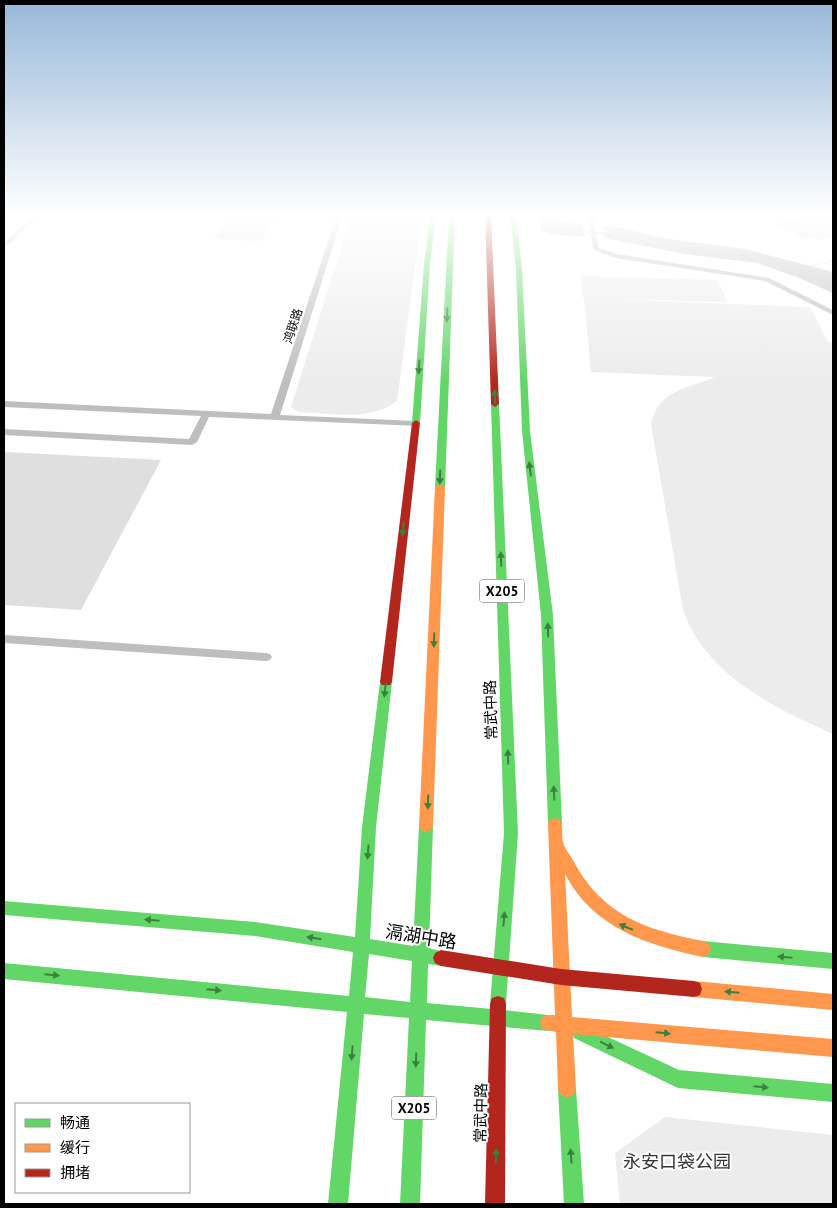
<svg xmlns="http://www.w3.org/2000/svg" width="837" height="1208" viewBox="0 0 837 1208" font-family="'PT Sans','Noto Sans SC',sans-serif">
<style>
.green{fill:#ececec}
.water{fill:#bfbfbf}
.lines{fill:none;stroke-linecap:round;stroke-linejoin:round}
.stream{fill:#bfbfbf;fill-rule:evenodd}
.building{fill:#dfdfdf}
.path{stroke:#b9b9b9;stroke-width:2;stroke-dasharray:0.5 1;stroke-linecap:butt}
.lane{fill:#bebebe;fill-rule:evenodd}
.fast{fill:#63d668;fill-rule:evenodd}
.slow{fill:#ff974d;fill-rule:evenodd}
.jam{fill:#b3261e;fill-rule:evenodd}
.oneway{fill:#3b803e}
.labels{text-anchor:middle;stroke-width:4;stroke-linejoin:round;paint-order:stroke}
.far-street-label{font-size:12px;fill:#000;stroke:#fff}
.shield{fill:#fff;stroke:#4c4c4c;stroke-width:1}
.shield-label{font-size:14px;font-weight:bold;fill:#000}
.street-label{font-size:15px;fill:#000;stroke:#fff}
.near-street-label{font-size:18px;fill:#000;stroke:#fff}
.near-park-label{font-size:18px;fill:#333;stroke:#fff}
</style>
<rect width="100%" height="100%" fill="#fff"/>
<!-- green -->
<path class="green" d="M352,214H422L397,401C368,422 333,413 299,412L291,407Z
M580,276L718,280L727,302L583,298Z
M584,298L810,307L828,342L833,343V734C774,708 706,675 683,610L651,424C658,390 689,388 715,377L591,372Z
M665,1117L833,1135V1204H620L615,1153Z"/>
<!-- water -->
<path class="water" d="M538,214H559V221L582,224L585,237L549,234L540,230Z
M602,226L623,228L663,238L745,249L833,272V293L797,277L757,263L685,254L609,239L605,238Z"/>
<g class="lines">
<!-- stream -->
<path class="stream" d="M573,229L612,234L614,235L612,236L574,231H573Z"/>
</g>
<!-- building -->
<path class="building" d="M231,214H277L261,241L214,239Z
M833,214V237L817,240L811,237L803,239L776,224L783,222L777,219Z
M4,452L161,460L81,610L4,605Z"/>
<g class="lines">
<!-- path -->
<path class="path" d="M788,273L833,261"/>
<!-- lane -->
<path class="lane" d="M35,214H41L4,248V243Z
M337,214H343L280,415L416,421L419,422V426L209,417L197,442L192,445L4,435V429L189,439L201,416L4,407V401L271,414Z
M586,214H592L599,248L617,254L769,278L833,310V315L765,281L616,258L594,250Z
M4,635L266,653L270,654L272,657L270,660L266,661L4,643Z"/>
<!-- fast -->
<path class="fast" d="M430,214H436L430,264L420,423L416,426L412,423L424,264Z
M449,214H455L445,487L440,490L435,487Z
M510,214H516L522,269L530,431L553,615L562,824L560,828L555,830L550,828L548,824L541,615L522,431L516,269Z
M495,401L499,404L518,833L506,1004L503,1010L548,1015L554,1017L556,1023L554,1029L548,1031L426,1020L420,1204H400L409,1018L364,1014L348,1204H328L347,1012L4,979V963L349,996L353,952L255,936L4,915V901L255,922L355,937L362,827L380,682L382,679H390L392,682L376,827L370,939L413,946L419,826L421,822L426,820L431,822L433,826L429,948L447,953L449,958L447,963L441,966L428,964L427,1003L492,1009L490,1004L504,833L491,404ZM369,954L412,961L410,1002L365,997Z
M703,941L833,953V969L703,957L697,954L695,949L697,944Z
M580,1024L679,1070L833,1084V1102L678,1088L574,1038L572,1032L574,1026Z
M567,1080L573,1083L576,1089L584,1204H564L558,1089L561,1083Z"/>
<!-- slow -->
<path class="slow" d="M440,484L445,487L433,826L431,830L426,832L421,830L419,826L435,487Z
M555,818L560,820C564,827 561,835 563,842C564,848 571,856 574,862C603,916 647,930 703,941L709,944L711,949L709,954L703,957C647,945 593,928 565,874L572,1017L833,1039V1057L573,1034L576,1089L573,1095L567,1098L561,1095L558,1089L556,1032L542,1029L540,1023L542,1017L548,1015H555L548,824L550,820Z
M694,981L833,994V1010L694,997L688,995L686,989L688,983Z"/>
<!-- jam -->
<path class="jam" d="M485,214H491L499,404L495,407L491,404Z
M416,420L420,423L392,682L390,685H382L380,682L412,423Z
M441,950L561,969L694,981L700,983L702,989L700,995L694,997L561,985L441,966L435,963L433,958L435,953Z
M498,996L504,998L506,1004L505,1204H485L490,1004L492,998Z"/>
</g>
<!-- one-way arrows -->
<defs><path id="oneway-solid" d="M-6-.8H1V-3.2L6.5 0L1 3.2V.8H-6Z" transform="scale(1.25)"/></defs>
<g class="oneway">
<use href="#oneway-solid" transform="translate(447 315) rotate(92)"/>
<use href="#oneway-solid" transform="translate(419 367) rotate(93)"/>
<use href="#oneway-solid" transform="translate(495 397) rotate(-92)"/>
<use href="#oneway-solid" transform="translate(530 469) rotate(-97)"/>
<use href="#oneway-solid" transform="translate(440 477) rotate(92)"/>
<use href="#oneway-solid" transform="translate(403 529) rotate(96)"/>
<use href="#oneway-solid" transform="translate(501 559) rotate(-92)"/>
<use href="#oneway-solid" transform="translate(548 630) rotate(-92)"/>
<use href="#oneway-solid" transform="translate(434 640) rotate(92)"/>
<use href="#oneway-solid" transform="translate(385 690) rotate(96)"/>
<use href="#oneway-solid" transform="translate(508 757) rotate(-92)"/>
<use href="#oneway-solid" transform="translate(554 793) rotate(-93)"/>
<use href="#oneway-solid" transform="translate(428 802) rotate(92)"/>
<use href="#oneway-solid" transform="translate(368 852) rotate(94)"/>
<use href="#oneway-solid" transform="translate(504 919) rotate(-85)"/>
<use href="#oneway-solid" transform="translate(152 920) rotate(-175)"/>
<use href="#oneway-solid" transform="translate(626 927) rotate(-157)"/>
<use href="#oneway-solid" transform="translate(314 938) rotate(-171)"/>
<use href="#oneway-solid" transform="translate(785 957) rotate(-175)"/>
<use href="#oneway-solid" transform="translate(52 975) rotate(5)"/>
<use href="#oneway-solid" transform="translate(214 990) rotate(5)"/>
<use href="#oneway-solid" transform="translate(732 992) rotate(-175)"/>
<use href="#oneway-solid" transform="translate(663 1033) rotate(5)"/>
<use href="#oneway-solid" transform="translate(607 1045) rotate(26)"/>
<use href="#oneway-solid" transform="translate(352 1053) rotate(95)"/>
<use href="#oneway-solid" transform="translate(416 1060) rotate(92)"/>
<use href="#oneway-solid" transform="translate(761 1087) rotate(5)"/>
<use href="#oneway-solid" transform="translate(496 1156) rotate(-89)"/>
<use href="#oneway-solid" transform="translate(571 1156) rotate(-94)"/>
</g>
<!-- sky -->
<linearGradient id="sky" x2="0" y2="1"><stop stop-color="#97b8d8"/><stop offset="0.56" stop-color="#fff"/><stop offset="1" stop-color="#fff" stop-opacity="0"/></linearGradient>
<rect width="837" height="383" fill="url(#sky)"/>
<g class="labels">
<!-- far-street labels -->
<g class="far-street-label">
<text transform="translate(293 326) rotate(-72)" y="4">鸿联路</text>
</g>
<!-- shield labels -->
<g class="shield">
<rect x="479.5" y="579.5" width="45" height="23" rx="4"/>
<rect x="391.5" y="1096.5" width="45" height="23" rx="4"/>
</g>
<g class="shield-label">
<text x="502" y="596">X205</text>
<text x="414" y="1113">X205</text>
</g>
<!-- street labels -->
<g class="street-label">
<text transform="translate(491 710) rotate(-92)" y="5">常武中路</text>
<text transform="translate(481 1113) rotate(-89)" y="5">常武中路</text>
</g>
<!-- near-street labels -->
<g class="near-street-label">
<text transform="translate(421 937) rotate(9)" y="6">滆湖中路</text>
</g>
<!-- near-park labels -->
<g class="near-park-label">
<text x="677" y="1168">永安口袋公园</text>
</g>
</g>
<!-- border -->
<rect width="837" height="1208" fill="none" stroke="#000000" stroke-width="10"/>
<!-- legend -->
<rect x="15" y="1103" width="175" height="90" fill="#ffffff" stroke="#999999"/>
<rect x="25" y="1119" width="25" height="8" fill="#63d668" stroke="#999999"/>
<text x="60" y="1128" font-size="15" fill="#000000">畅通</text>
<rect x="25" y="1144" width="25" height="8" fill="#ff974d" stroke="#999999"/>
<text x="60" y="1153" font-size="15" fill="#000000">缓行</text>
<rect x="25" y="1169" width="25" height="8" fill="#b3261e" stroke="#999999"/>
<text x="60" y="1178" font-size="15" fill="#000000">拥堵</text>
</svg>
